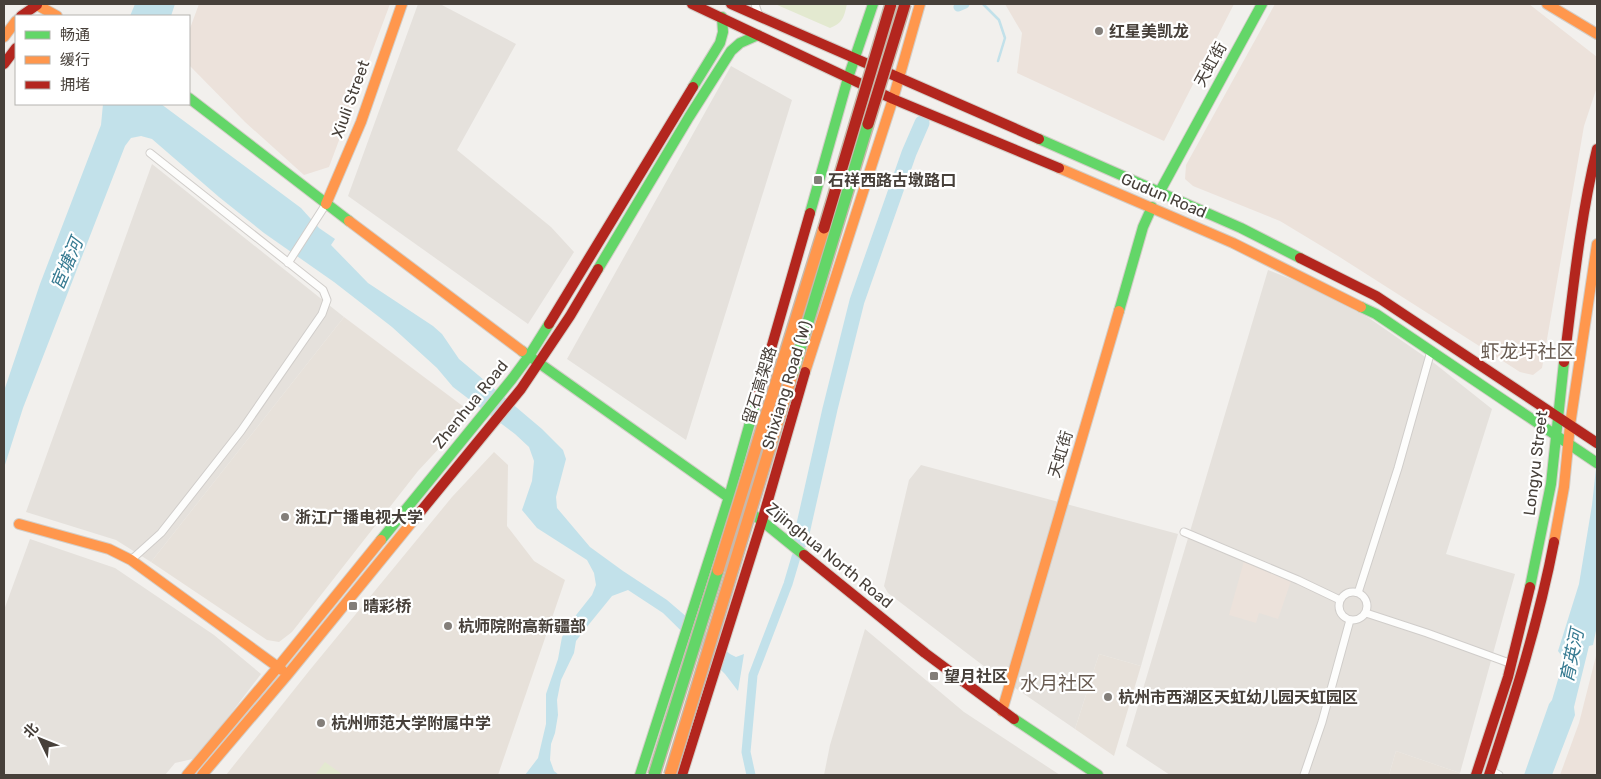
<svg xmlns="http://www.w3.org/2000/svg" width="1601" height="779" viewBox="0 0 1601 779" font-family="Rubik,'Noto Sans SC',sans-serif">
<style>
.residential{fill:#e5e1dc}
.commercial{fill:#ece2db}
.education{fill:#e7e1da}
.green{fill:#e3e9d0}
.water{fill:#c2e1ea}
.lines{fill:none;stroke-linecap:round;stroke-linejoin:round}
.stream{stroke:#c2e1ea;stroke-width:2.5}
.canal{stroke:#c2e1ea;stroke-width:9}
.river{stroke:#c2e1ea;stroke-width:15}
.street-casing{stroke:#d0cdca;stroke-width:9}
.fast-casing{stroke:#d3cec8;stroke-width:12}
.slow-casing{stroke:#d3cec8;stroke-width:12}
.jam-casing{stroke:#d3cec8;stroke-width:12}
.street{stroke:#fdfdfc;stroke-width:7}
.fast{stroke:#63d668;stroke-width:10}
.slow{stroke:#ff974d;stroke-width:10}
.jam{stroke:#b3261e;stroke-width:10}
.fast-bridge-casing{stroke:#c7b8ab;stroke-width:14;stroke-linecap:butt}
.slow-bridge-casing{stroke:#c7b8ab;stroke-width:14;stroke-linecap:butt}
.jam-bridge-casing{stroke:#c7b8ab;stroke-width:14;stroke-linecap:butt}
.fast-bridge{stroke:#63d668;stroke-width:11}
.slow-bridge{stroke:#ff974d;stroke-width:11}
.jam-bridge{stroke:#b3261e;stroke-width:11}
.poi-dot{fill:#837e79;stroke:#fff;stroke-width:2}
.labels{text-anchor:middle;stroke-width:4.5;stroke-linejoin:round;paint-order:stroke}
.poi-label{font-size:16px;font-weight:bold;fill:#47403a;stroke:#fff;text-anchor:start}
.street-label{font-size:16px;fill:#47403a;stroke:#fff}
.water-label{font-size:18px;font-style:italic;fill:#367a91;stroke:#fff}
.quarter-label{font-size:19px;fill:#695c52;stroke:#fff}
</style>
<rect width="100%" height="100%" fill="#f2f0ed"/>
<!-- residential -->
<path class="residential" d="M418,4H440L516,44L457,150L551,227L574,252L528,324L348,196Z
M731,66L792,100L686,440L567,359Z
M152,164L344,317L151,562L116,540L26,512Z
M1268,270L1311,287L1369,318L1434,363L1492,409L1446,554L1515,574L1460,773L1396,751L1389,775H1170L1126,746Z
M921,465L1178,534L1141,666L1099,654L1075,729L989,670L888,593L884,586L909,480Z
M30,539L115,568L214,635L261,674L197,758L175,763L165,775H4V610Z
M865,629L964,712L1060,775H824L830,745Z"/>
<!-- commercial -->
<path class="commercial" d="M199,4H390L329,167L304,175L245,122L189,65V31Z
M1005,4H1234L1164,141L1017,73L1022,33Z
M1275,4H1529L1597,57V87L1584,126L1542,368L1533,375L1520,372L1338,256L1280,221L1193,186L1185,179L1186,165Z
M1244,561L1291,581L1278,619L1259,613L1256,623L1229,615Z
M1597,652V775H1560L1579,723Z"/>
<!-- education -->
<path class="education" d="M344,317L472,413L418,471L292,632L279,642L267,640L151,562Z
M494,452L508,465L507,526L534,561L565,580L498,775H226L309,671L452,497Z
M1099,654L1141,666L1114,756L1075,729Z
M1396,751L1460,773L1459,775H1389Z"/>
<!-- green -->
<path class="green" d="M775,4H847C844,17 843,23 830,28Z
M325,762L343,775H315Z"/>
<!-- water -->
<path class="water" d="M135,4H175L171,16H130Z
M103,104H161L301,208L319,228L335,239L331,245L368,283L433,326L442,334L459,359L542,429L563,450L566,459L556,497L557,508L590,547L623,571L667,600L730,654L736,657L744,654L738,691L725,674L663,613L628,590L612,596L586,628L576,641L574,653L561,680L557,700L558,715L555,733L551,744L550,760L554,771L559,775H525L538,758L546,724V694L558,659L562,637L569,624L592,595L596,585L594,573L587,560L537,528L522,510L532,481L534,461L529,447L515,434L453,387L437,368L392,327L334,282L264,233L219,197L152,139L141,136L131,138L125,146L23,408L4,468V391L40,284L101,125Z
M1597,459V626L1593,645L1589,646L1574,707L1575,715L1552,775H1524L1549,704L1552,700L1564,659L1558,651L1579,584L1592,505Z"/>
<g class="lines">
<!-- stream -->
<path class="stream" d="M983,4L999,20L1005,38L998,61"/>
<!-- canal -->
<path class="canal" d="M958,7L965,4
M751,775L746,752L753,675L788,584L796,557"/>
<!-- river -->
<path class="river" d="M800,542L830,409L857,301L909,153L922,123"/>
<!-- street casing -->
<g class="street-casing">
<path id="street" d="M755,4L759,16
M288,263L326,204
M1184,532L1298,580L1340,600
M131,560L161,533L241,431L322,314L327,300L323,290L150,153
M1339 606a14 14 0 1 1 28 0a14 14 0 1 1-28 0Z
M1358,593L1398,468L1431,351
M1366,613L1427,633L1512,664
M1491,771L1499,775
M1304,775L1322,722L1350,620"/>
</g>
<!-- fast casing -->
<g class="fast-casing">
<path id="fast" d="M693,87L720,43L723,32L722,17
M189,98L349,221
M1039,139L1241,228L1300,258
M1159,193L1262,4
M810,213L848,78L873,4
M598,269L689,117L731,51L740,43L758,35
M1361,307L1376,314L1597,463
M1119,311L1143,227L1152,207
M522,351L762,521L804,555
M381,540L512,379L529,356L549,324
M1530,587L1551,484L1564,362
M1014,719L1098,775
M640,775L729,497L756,401"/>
</g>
<!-- slow casing -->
<g class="slow-casing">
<path id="slow" d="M1547,4L1597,34
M37,5L57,16
M4,37L16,21
M1059,168L1233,243L1361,307
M326,204L361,122L402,4
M349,221L522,351
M805,372L893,99L920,4
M19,524L109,549L131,560L282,670
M1554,542L1564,487L1570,425L1597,244
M1002,711L1119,311
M187,775L278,667L381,540
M202,775L288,674L421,511"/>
</g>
<!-- jam casing -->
<g class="jam-casing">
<path id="jam" d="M692,4L893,99L1059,168
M731,4L1039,139
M21,16L37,5
M4,64L16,48
M1300,258L1376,296L1597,443
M549,324L693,87
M1564,362C1573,291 1580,218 1597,149
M756,401L810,213
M421,511L521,389L570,316L598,269
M804,555L925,653L1014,719
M682,775L762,521L805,372
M1476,775L1508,677L1530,587
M1489,775C1514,699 1539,621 1554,542"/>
</g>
<!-- street -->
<use href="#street" class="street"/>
<!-- fast -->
<use href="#fast" class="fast"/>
<!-- slow -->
<use href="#slow" class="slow"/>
<!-- jam -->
<use href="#jam" class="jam"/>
<!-- fast-bridge casing -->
<g class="fast-bridge-casing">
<path id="fast-bridge" d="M792,375L868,124
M654,775L718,570"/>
</g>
<!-- slow-bridge casing -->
<g class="slow-bridge-casing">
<path id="slow-bridge" d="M718,570L824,228
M670,775L792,375"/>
</g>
<!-- jam-bridge casing -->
<g class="jam-bridge-casing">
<path id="jam-bridge" d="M868,124L905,4
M824,228L891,4"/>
</g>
<!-- fast-bridge -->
<use href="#fast-bridge" class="fast-bridge"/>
<!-- slow-bridge -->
<use href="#slow-bridge" class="slow-bridge"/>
<!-- jam-bridge -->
<use href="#jam-bridge" class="jam-bridge"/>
</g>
<!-- markers -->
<g class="poi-dot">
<circle cx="1099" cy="31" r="5"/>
<rect x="813" y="175" width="10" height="10" rx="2.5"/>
<circle cx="285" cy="517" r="5"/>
<rect x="348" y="601" width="10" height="10" rx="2.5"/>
<circle cx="448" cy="626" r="5"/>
<rect x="929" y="671" width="10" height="10" rx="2.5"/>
<circle cx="1108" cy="697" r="5"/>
<circle cx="321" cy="723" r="5"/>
</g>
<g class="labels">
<!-- poi labels -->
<g class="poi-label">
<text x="1109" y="37">红星美凯龙</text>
<text x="828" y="186">石祥西路古墩路口</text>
<text x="295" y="523">浙江广播电视大学</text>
<text x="363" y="612">晴彩桥</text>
<text x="458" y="632">杭师院附高新疆部</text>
<text x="944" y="682">望月社区</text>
<text x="1118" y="703">杭州市西湖区天虹幼儿园天虹园区</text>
<text x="331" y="729">杭州师范大学附属中学</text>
</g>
<!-- street labels -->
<g class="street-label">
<text transform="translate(1210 64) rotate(-61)" y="6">天虹街</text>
<text transform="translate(350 99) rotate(-70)" y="6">Xiuli Street</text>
<text transform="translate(1164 195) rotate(23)" y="6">Gudun Road</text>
<text transform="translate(759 385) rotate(-73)" y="6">留石高架路</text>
<text transform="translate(786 385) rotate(-73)" y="6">Shixiang Road (W)</text>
<text transform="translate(470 404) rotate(-51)" y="6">Zhenhua Road</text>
<text transform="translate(1060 454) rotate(-73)" y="6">天虹街</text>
<text transform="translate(1535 463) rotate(-83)" y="6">Longyu Street</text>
<text transform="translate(830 555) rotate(39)" y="6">Zijinghua North Road</text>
</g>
<!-- water labels -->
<g class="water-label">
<text transform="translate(67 264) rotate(-67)" y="6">宦塘河</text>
<text transform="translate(1572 656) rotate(-78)" y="6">育英河</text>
</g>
<!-- quarter labels -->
<g class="quarter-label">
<text x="1528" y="358">虾龙圩社区</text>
<text x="1058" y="690">水月社区</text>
</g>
</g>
<!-- border -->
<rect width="1601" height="779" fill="none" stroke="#47403a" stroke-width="10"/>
<!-- legend -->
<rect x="15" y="15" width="175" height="90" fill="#ffffff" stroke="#b5b3b0"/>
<rect x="25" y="31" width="25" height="8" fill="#63d668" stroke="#b5b3b0"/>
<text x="60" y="40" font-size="15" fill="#47403a">畅通</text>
<rect x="25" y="56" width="25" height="8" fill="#ff974d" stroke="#b5b3b0"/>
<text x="60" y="65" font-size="15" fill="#47403a">缓行</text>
<rect x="25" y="81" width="25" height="8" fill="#b3261e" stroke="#b5b3b0"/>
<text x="60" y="90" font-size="15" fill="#47403a">拥堵</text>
<!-- north arrow -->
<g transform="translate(40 739) rotate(313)" stroke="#ffffff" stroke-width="4" paint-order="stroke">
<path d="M0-4L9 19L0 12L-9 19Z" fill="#47403a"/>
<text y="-8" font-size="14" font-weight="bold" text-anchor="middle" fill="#47403a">北</text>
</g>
</svg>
